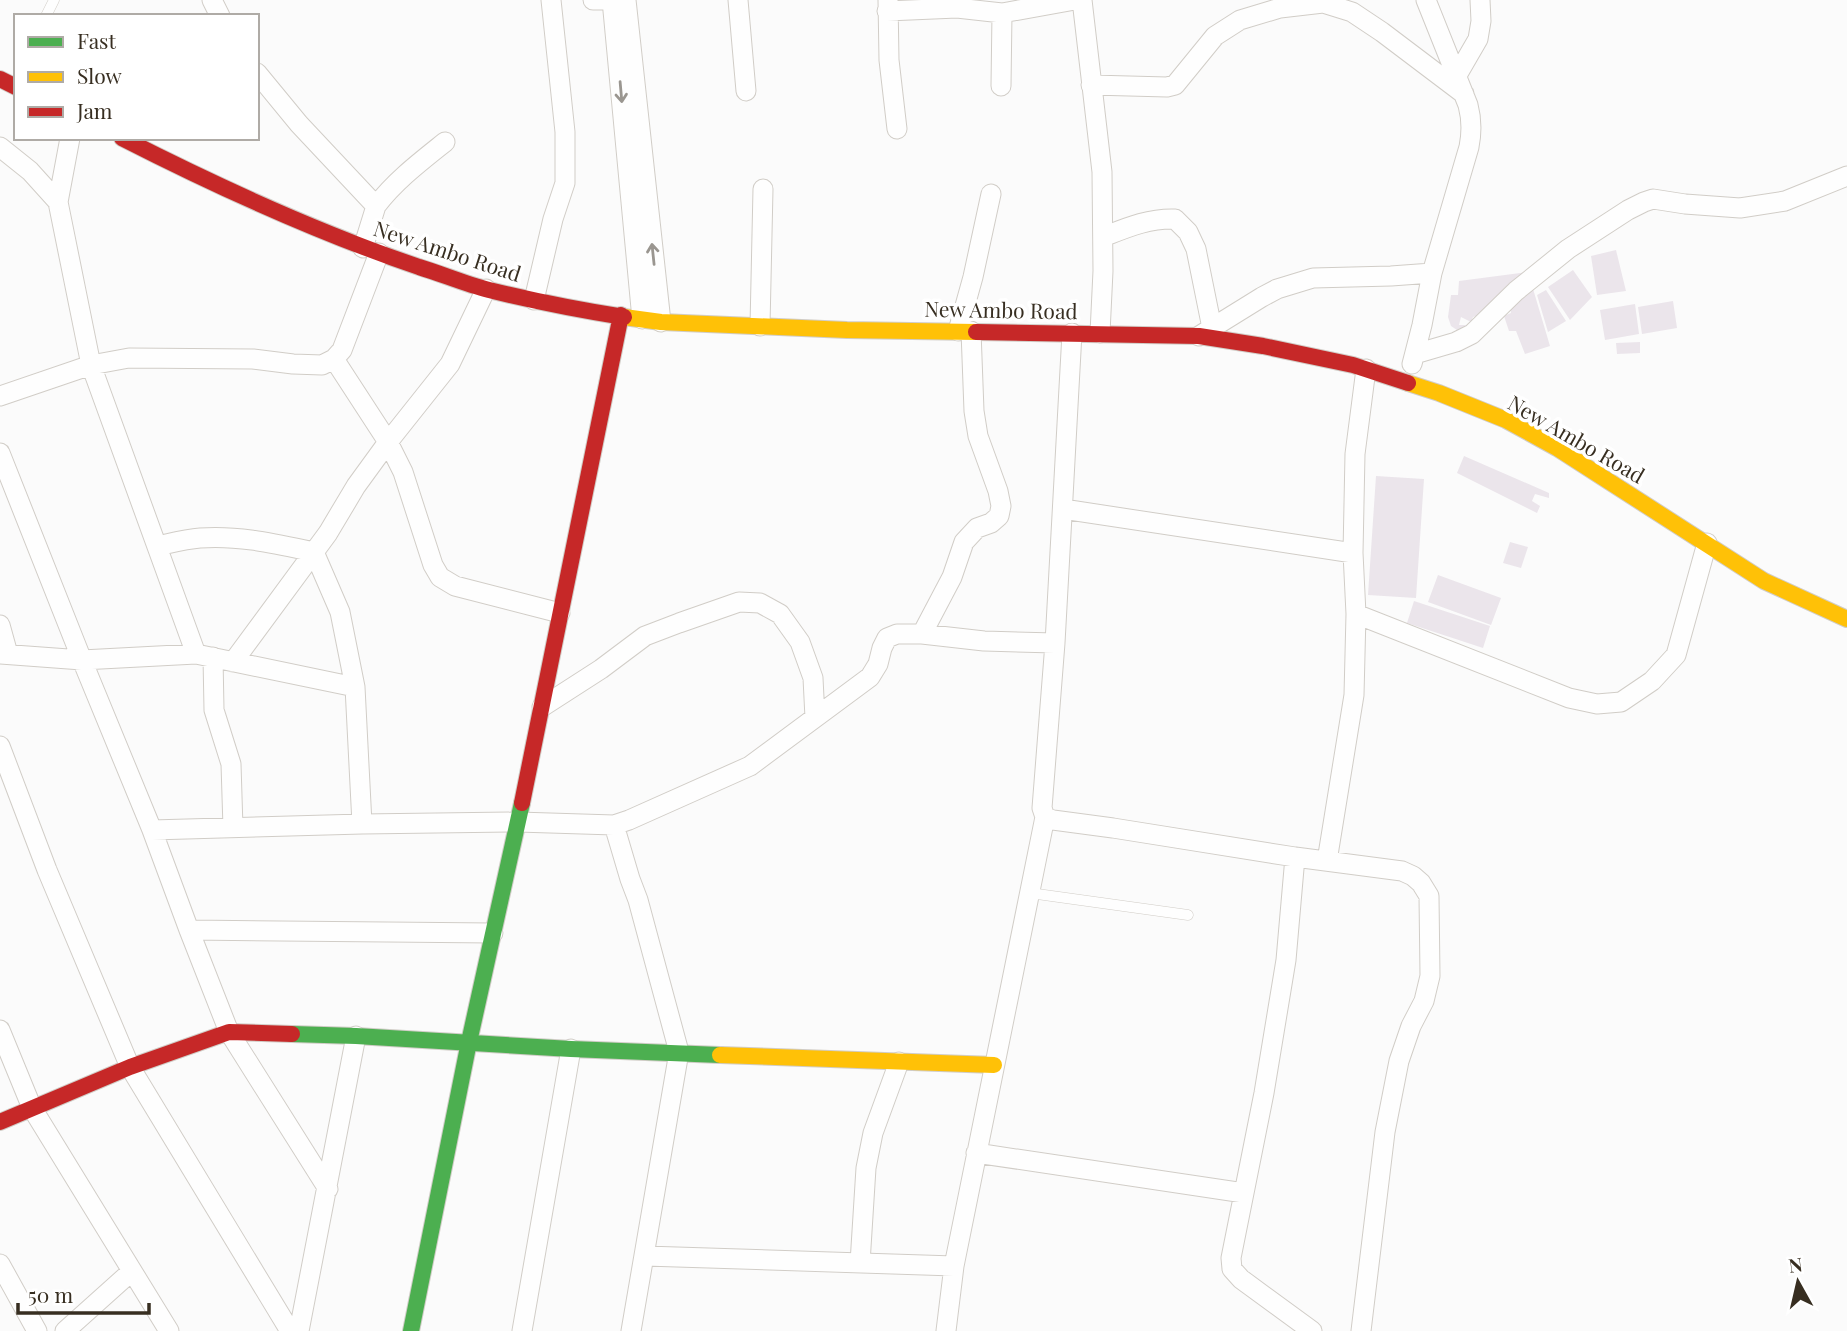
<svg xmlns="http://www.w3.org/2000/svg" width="1847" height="1331" viewBox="0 0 1847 1331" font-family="'Playfair Display',serif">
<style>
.building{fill:#ebe5eb}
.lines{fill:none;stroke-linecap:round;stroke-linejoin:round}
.lane-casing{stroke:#d1cdc7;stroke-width:11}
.street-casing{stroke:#d1cdc7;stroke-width:21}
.fast-casing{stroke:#d1cdc7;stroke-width:18}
.slow-casing{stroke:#d1cdc7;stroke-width:18}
.jam-casing{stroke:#d1cdc7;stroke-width:18}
.lane{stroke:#fefefe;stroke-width:10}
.street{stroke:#fefefe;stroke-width:19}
.fast{stroke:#4caf50;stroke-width:16}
.slow{stroke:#ffc107;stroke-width:16}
.jam{stroke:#c62828;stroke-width:16}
.oneway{stroke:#9a9690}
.labels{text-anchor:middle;stroke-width:7;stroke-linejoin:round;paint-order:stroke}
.street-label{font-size:21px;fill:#372e21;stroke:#fff}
</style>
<rect width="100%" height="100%" fill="#fbfbfb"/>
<!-- building -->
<path class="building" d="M1616,250L1626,291L1597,295L1591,256Z
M1573,270L1592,297L1570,320L1548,287Z
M1528,272L1550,346L1525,354L1516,331H1509L1504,316L1511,313L1510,306L1473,317L1471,322L1461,317L1459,325H1466L1467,330L1460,332L1451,326L1448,317L1451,295H1458L1459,281Z
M1546,290L1566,321L1548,332L1537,295Z
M1673,301L1677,328L1642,334L1638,307Z
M1635,304L1639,334L1605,340L1600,310Z
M1640,342V353L1617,354L1616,343Z
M1464,456L1549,493V498L1535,494L1532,501L1540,506L1537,513L1457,473Z
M1376,476L1424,479L1416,598L1368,595Z
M1510,542L1528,547L1521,568L1503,563Z
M1438,575L1501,598L1491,625L1428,602Z
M1414,601L1490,626L1483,648L1407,623Z"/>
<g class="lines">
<!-- lane casing -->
<g class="lane-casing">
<path id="lane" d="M46,16L54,0
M1030,893L1188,915"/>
</g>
<!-- street casing -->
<g class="street-casing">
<path id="street" d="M212,0L220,16
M593,0H625
M612,0L642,319
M626,0L661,322
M738,0L746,91
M888,0L889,60L897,129
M1082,0L1102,172L1103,271L1100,333
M887,11L957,8L1002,13L1075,0
M257,73L299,124L376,206L363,248
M1456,77L1478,39L1481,21L1480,0
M1091,85L1167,87L1175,85L1215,36L1240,20L1280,8L1323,3L1352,12L1382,32L1464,94
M1001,86L1002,13
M0,147L30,171L58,202
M376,206C395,181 420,162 445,142
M1103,237C1126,228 1149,218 1175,219L1188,232L1196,249L1212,328
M534,300L553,219L565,183V132L551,0
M760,326L763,189
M958,331L973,277L991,194
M1199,336L1262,297L1277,289L1313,278L1391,276L1432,273
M1415,354L1456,342L1472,334L1516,291L1568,249L1628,210L1644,202L1653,199L1685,204L1740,208L1785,201L1847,176
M334,359L388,442L403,472L433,565L440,577L455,586L560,613
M1412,364L1422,325L1432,273L1469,147C1472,132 1472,120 1468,105L1426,0
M0,396L91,365L129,358L253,359L293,364L322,365L334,359L342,350L379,253
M0,453L82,660L152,830L189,930L229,1032L328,1189
M1063,509L1353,553
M157,546C171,543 186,539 200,538C239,535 276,544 314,552L340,612L355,687
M1356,614L1569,698L1597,704L1621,702L1652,681L1676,655L1707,543
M0,625L8,654
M922,634L952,577L964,542L977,528L991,523L999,516L1001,506L998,491L978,436L974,411L971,331
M0,654L82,660L196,654L91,365L58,202L70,138
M196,654L355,687L362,824
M213,657L214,710L231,764L233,828
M233,662L328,533L356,486L388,442L450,364L486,289
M542,707L601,669L645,636L679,623L739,602L760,603L780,614L800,642L813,678L815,718
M0,746L47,870L130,1067L290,1331
M1045,817L1053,820L1113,828L1295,857L1402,871L1413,876L1421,883L1429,896L1430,976L1424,1001L1411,1026L1399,1061L1385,1132L1361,1331
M614,825L630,879L638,900L679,1052L631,1331
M152,830L362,824L518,822L614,825L629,820L750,766L870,677L878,664L882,648L887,638L897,634H922L984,641L1055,643
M1295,857L1286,960L1264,1093L1231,1258L1232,1269L1241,1279L1312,1331
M1327,861L1354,695L1356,614L1353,553L1355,454L1366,369
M189,930L493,933
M0,1030L32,1108L169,1331
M976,1153L1244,1193
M645,1256L954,1266
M860,1263L866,1168L873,1133L899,1062
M0,1264L37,1331
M65,1331L132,1271
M299,1331L356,1036
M522,1331L571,1049
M946,1331L954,1266L1045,817L1042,808L1055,643L1072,333"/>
</g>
<!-- fast casing -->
<g class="fast-casing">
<path id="fast" d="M292,1034L356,1036L571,1049L720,1055
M411,1331L469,1042L522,803"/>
</g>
<!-- slow casing -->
<g class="slow-casing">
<path id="slow" d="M624,317L661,322L847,330L976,332
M1408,383L1439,393L1506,420L1557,448L1764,581L1847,619
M720,1055L994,1065"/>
</g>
<!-- jam casing -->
<g class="jam-casing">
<path id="jam" d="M0,79L16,87
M122,138C218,187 316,232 419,267C442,274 465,284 489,290C534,301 579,310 624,317
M976,332L1199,336L1263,346L1353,365L1408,383
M522,803L621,315
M0,1122L130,1067L229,1032L292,1034"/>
</g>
<!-- lane -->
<use href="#lane" class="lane"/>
<!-- street -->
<use href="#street" class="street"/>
<!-- fast -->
<use href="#fast" class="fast"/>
<!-- slow -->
<use href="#slow" class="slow"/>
<!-- jam -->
<use href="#jam" class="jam"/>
</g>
<!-- one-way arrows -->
<defs><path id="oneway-shaft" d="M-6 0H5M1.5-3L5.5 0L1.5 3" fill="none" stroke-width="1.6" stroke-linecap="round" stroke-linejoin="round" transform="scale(1.75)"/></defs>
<g class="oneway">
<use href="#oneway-shaft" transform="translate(621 92) rotate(85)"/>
<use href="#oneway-shaft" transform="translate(653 254) rotate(-96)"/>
</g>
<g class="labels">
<!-- street labels -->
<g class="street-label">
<text transform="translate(447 252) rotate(18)" y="7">New Ambo Road</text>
<text transform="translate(1001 311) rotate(1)" y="7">New Ambo Road</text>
<text transform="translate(1576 440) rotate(30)" y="7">New Ambo Road</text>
</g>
</g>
<!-- legend -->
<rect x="14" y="14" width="245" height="126" fill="#ffffff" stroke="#afaba6" stroke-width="2"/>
<rect x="28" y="37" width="35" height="10" fill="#4caf50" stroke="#afaba6" stroke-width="2"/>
<text x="77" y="49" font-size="21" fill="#372e21">Fast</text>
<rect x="28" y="72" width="35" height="10" fill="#ffc107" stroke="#afaba6" stroke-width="2"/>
<text x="77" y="84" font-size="21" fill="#372e21">Slow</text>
<rect x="28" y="107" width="35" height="10" fill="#c62828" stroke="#afaba6" stroke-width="2"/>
<text x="77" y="119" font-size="21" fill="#372e21">Jam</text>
<!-- north arrow -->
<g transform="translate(1798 1282) rotate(352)" stroke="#ffffff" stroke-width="5" paint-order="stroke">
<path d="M0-5L12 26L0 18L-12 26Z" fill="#372e21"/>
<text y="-10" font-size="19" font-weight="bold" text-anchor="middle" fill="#372e21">N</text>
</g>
<!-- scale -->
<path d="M18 1303v10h131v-10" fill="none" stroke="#372e21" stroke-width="3.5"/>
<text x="28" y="1303" font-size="21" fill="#372e21" stroke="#ffffff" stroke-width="5" paint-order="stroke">50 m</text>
</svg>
